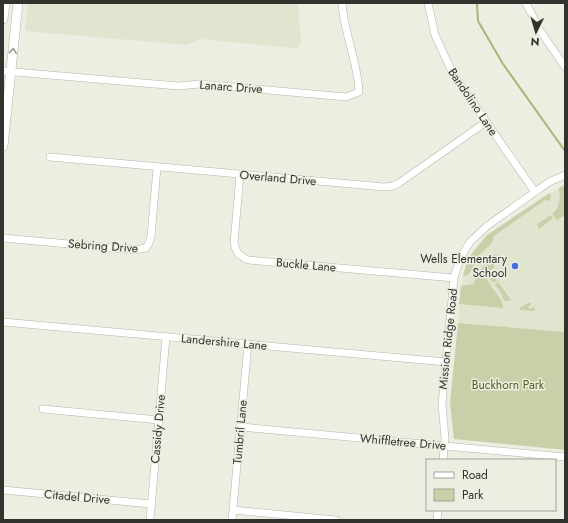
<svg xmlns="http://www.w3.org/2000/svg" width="568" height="523" viewBox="0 0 568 523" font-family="Jost,sans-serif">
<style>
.built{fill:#e0e5d0}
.green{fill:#c8d0aa}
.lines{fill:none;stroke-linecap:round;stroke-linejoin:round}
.stream{stroke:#a9b479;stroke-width:2}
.minor-casing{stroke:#b3b6a9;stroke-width:8}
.major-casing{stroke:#b3b6a9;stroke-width:10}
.minor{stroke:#fff;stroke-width:7}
.major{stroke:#fff;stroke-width:9}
.oneway{stroke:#989996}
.poi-dot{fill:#4a6ee1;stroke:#ebeee0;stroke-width:1.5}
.labels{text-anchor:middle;stroke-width:3;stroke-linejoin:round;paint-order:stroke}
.street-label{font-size:12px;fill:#32332e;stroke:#ebeee0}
.poi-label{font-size:12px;fill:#32332e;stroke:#ebeee0;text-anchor:end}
.park-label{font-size:12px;fill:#545e1d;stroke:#ebeee0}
</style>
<rect width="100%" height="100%" fill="#ebeee0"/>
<!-- built -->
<path class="built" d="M28,3H298L301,43L298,47L293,48L200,39L187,45L25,31Z
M565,185V332L458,323L463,274L469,257L487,235L545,195Z"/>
<!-- green -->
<path class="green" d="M565,185V215L557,220L552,214C561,206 560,199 559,188Z
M550,193L551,198L549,201L545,200L494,236L492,243L477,257L469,274L465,276L463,275L469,257L487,235Z
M551,215L553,218L539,229L537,224Z
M495,254L498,256L491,261L495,267L490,271L497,281L493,282L480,271L488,259Z
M479,274L487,279C490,288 504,299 503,308L459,304L461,286L473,284Z
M498,282L511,300L504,301L502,294L495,285Z
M530,302L531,304L528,307L530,309L533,307L535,309L534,311L520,310L519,308Z
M458,323L565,332V450L454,439L450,403Z"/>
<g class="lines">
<!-- stream -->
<path class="stream" d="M477,3L478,21L503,64L565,151"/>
<!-- minor casing -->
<g class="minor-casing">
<path id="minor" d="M428,3L435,35L453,74L535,192
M526,3L539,29L565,67
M3,71L178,86L200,84L346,97L359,92C358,62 344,34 342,3
M50,157L384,187L393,186L399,183L486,122
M240,175L234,243C236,253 240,257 249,260L454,278
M3,238L135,250L146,248L149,243L151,236L157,168
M3,322L446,362
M43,409L159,420
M241,427L565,457
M443,460L445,438L442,404L454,278L460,258L470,242L487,226L549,182L565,175
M3,490L151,504
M233,510L336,520
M150,520L166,337
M232,520L248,344
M437,520L438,510"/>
</g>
<!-- major casing -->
<g class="major-casing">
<path id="major" d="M3,19L5,3
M3,146L18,3"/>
</g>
<!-- minor -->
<use href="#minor" class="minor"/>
<!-- major -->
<use href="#major" class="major"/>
</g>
<!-- one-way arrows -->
<defs><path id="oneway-chevron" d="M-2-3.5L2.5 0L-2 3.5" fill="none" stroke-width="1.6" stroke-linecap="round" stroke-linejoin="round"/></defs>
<use class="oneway" href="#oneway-chevron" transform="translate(13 51) rotate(-84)"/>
<!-- markers -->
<circle class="poi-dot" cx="515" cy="266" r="4"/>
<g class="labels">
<!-- street labels -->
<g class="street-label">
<text transform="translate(231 87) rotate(4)" y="4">Lanarc Drive</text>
<text transform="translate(473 102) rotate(56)" y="4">Bandolino Lane</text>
<text transform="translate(278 178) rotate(5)" y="4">Overland Drive</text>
<text transform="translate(103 246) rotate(4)" y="4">Sebring Drive</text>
<text transform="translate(306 265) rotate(5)" y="4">Buckle Lane</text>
<text transform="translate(448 339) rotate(-84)" y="4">Mission Ridge Road</text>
<text transform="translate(224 342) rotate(5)" y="4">Landershire Lane</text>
<text transform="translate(158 429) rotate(-85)" y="4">Cassidy Drive</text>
<text transform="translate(240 432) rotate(-85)" y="4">Tumbril Lane</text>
<text transform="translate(403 442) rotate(5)" y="4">Whiffletree Drive</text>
<text transform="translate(77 497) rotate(5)" y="4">Citadel Drive</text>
</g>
<!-- poi labels -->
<g class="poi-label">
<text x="507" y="263">Wells Elementary<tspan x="507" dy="14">School</tspan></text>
</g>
<!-- park labels -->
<g class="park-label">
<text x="508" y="389">Buckhorn Park</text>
</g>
</g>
<!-- border -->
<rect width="568" height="523" fill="none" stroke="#32332e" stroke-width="8"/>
<!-- legend -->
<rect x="426" y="459" width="130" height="52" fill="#ebeee0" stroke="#a1a399"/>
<rect x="434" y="472" width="20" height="6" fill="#ffffff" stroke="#a1a399"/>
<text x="462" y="479" font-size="12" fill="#32332e">Road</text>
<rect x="434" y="489" width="20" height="12" fill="#c8d0aa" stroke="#a1a399"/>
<text x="462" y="499" font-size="12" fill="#32332e">Park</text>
<!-- north arrow -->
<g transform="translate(536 32) rotate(185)" stroke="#ebeee0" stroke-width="3" paint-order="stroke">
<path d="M0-3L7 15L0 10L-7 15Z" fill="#32332e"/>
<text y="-6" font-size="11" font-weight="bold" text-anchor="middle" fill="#32332e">N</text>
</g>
</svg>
